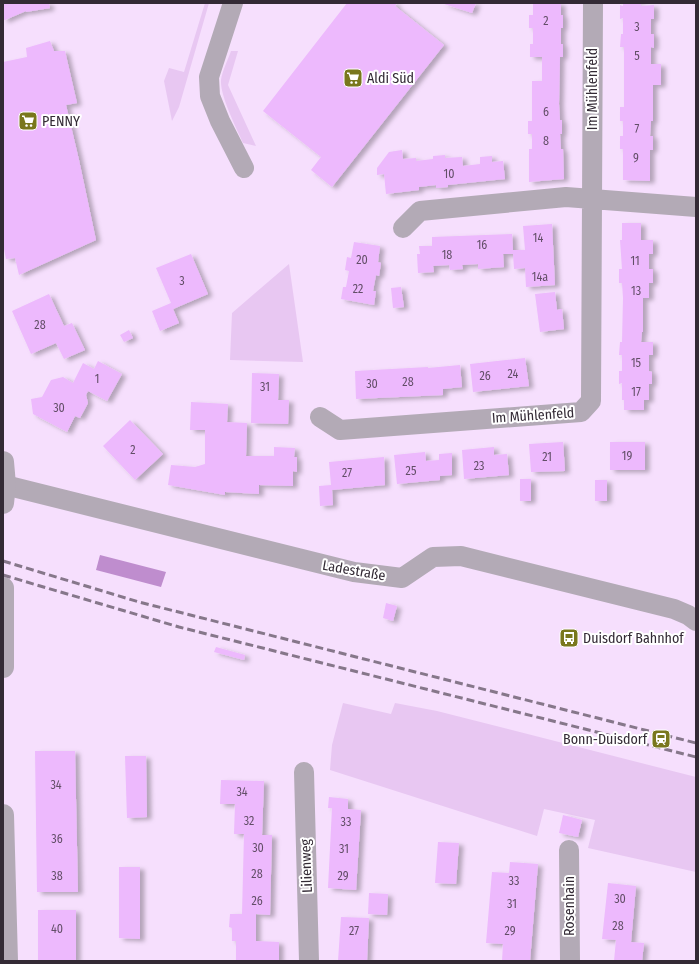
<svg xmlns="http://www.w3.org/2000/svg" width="699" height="964" viewBox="0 0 699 964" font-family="'Fira Sans Condensed',sans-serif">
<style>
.green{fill:#e8c7f2}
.water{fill:#bf8dce}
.building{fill:#edb9fd;filter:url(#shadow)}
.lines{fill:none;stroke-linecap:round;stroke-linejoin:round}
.minor{stroke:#b3aab6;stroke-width:20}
.tertiary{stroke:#b3aab6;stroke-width:22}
.rail{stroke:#86778a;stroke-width:3;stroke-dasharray:8 4;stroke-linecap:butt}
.labels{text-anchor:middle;stroke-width:4;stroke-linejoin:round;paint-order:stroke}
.number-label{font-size:12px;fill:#624e67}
.poi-label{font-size:14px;fill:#332a35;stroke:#fff;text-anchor:start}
.street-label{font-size:14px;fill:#332a35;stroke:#fff}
</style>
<defs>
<filter id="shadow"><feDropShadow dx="4.5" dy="2.5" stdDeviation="2" flood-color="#0004"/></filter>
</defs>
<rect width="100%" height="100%" fill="#f6dffd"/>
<!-- green -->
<path class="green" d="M205,3H209L179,107L172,121L164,81L169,68L184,72Z
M231,51H238L228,85L256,146L243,143C236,127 220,96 221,80C222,71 228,60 231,51Z
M289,264L303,362L230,360L232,313Z
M343,703L391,714L395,703L437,711L696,777V872L588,848L595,820L544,809L537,836L330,770L332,745Z"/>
<!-- water -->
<path class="water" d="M100,555L166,572L161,587L96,570Z"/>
<!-- building -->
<path class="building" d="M3,3H49L50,8L26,12V11L5,20H3Z
M347,3H397L395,6L444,45L332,187L311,170L321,157L263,111Z
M441,3H476L472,13Z
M533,3H561V15H563V28H561V44H563V57H560L559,104L560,120H562V134H560L561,149H563L564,179L529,182V149H532V134H528V121H532V81H542V57H530V44H533V28H529V15H533Z
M623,3H641V6L654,5V19H651V34H654V48L651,47V64H661V85H653V121H651L650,136H653V150H650V181L623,180V149H620V136H623V121H620V107H624V47H620L621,34H623V18L620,19V5L623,6Z
M50,41L54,51H65L77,103L66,105L79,160L96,240L19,275L15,258L6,259L3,244V62L27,57L26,48Z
M402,150L403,159L416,158V161L433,159V156L445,155V158L462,157L463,166L480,164V157L492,156V162L503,161L505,179L448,185V187L436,188V185L419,187V190L386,194L384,174L377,175V168L389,152Z
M622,223H641V240H653V254H649V269H653V283H649V298H643V332H642L641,342H653V355H649V371L652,372V384H649V400H644V410H624V400H622V383L619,384V371H622V355H619L620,342H622L623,298L622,283H619V269H622L620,240H622Z
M552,224L555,285L526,287L525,268L514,269L513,254H503L504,267L478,269V264L462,265L463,269L450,270L449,265L433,266L434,272L418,273L417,254H420L419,246H432V237L512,234L513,250H525L523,226Z
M354,242L380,246L378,262L381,263L379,276L376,275L373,291H376L374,305L341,299L343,287H346L349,271L345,270L347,257L351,258Z
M191,254L208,294L173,309L179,323L160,331L152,311L171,303L156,268Z
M401,287L404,307L393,308L391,288Z
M555,292L557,310L562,309L564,329L540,332L535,294Z
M49,294L64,326L72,323L85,350L64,359L56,343L31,354L12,311Z
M129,330L133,338L124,342L120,335Z
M525,358L529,386L473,392L470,364Z
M98,361L122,374L107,401L88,391L86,395L88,403L80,418L75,416L67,432L33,414L31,399L42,397L51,380L63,377L73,383L83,363L94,369Z
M460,365L462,387L443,389V395L356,399L355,371L428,367V368Z
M252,373L279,374L278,400H289L288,424L251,423Z
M191,402L228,404L227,422L247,423L246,456H274V447L295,448L294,457H297V472L293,471V486L259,485V494L225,492V495L168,485L171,465L195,467L205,464V430H190Z
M130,420L163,454L135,480L103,446Z
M563,442L565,471L531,472L529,444Z
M610,442H645V470H610Z
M494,447V455L507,454L509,475L464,479L462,450Z
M425,452L426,461L439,460V454L452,453V475L440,476V480L397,484L394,455Z
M384,457L385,485L332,490L333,505L320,506L319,486L331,485L329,462Z
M520,479H531V501H520Z
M595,480H607V501H595Z
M386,603L397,606L393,621L383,618Z
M216,647L245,655L244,660L214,652Z
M35,751H75L78,892H37Z
M125,756H146L147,817L127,818Z
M221,780L264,781L262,835H272L270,915L256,914V941L279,942V961H236V941H232V928L229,927L230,914H242L244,834H234L235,804H220Z
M329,797L348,799V809L361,810L356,890L328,888L332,808H328Z
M563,815L582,820L578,837L559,833Z
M438,842L459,843L456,884L435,883Z
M510,862L538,864L530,961H502L503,944L486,943L492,872L509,873Z
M119,867H140V939L119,938Z
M608,883L636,886L631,942L644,943L642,961H614L616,940L602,939Z
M369,893L388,894L387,915L368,914Z
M38,910H76V961H38Z
M341,917L369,918L367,961H338Z"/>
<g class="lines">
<!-- minor -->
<path class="minor" d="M233,3L209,77L210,96L220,121L244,168
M403,228L420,211L566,197L696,207
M320,417L340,430L581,412L591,401L593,3
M5,485L354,572L402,578L433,557L461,556L674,609L688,615L696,621
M304,772L309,961
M569,850L570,961"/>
<!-- tertiary -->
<path class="tertiary" d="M3,462L5,485L3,503
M3,588V667
M3,815L7,961"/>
<!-- rail -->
<path class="rail" d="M3,561L139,602L696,743
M3,575L179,627L696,757"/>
</g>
<!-- icons -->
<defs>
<g id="supermarket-square" transform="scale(1)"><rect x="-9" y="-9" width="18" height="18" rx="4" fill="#79771d" stroke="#fff"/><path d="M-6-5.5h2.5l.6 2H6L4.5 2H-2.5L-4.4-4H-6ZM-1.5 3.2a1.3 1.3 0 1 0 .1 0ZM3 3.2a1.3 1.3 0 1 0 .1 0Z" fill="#fff"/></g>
<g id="bus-square" transform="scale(1)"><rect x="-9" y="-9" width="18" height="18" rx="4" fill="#79771d" stroke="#fff"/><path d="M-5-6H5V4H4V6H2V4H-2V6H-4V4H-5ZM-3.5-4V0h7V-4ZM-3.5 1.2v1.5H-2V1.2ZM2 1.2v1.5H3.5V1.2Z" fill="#fff"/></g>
<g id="station-square" transform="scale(1)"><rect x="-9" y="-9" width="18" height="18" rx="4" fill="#79771d" stroke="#fff"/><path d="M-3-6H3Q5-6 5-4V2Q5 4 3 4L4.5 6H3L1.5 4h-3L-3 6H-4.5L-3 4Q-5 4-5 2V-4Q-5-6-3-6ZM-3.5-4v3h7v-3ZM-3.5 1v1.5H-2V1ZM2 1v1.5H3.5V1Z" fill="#fff"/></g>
</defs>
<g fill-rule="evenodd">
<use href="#supermarket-square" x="353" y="78"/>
<use href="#supermarket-square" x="28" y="121"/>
<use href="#bus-square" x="569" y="638"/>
<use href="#station-square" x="661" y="739"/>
</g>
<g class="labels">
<!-- number labels -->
<g class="number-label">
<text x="546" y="25">2</text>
<text x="637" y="31">3</text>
<text x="637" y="60">5</text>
<text x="546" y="116">6</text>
<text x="637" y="133">7</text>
<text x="546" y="145">8</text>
<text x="636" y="162">9</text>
<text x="449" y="178">10</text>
<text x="538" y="242">14</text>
<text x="482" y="249">16</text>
<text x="447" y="259">18</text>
<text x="362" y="264">20</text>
<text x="635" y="265">11</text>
<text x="540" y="281">14a</text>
<text x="182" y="285">3</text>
<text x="358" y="293">22</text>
<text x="636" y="295">13</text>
<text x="40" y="329">28</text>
<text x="636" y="367">15</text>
<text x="513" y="378">24</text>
<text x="485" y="380">26</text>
<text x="97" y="383">1</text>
<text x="408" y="386">28</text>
<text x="372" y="388">30</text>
<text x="265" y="391">31</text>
<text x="636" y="396">17</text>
<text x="59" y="412">30</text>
<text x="133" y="454">2</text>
<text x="627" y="460">19</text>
<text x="547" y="461">21</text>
<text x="479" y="470">23</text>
<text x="411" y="475">25</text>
<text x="347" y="477">27</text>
<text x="56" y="789">34</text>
<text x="242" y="796">34</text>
<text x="249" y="825">32</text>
<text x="346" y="826">33</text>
<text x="57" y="843">36</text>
<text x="258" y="852">30</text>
<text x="344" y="853">31</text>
<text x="257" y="878">28</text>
<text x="57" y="880">38</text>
<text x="343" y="880">29</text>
<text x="514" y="885">33</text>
<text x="620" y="903">30</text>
<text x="257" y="905">26</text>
<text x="512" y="908">31</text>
<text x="618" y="930">28</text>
<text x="57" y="933">40</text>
<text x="354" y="935">27</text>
<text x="510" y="935">29</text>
</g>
<!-- poi labels -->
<g class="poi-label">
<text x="367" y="83">Aldi Süd</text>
<text x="42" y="126">PENNY</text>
<text x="583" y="643">Duisdorf Bahnhof</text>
<text x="647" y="744" text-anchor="end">Bonn-Duisdorf</text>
</g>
<!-- street labels -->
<g class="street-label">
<text transform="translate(592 89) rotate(-90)" y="5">Im Mühlenfeld</text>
<text transform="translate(533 415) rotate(-4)" y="5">Im Mühlenfeld</text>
<text transform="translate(354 570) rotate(10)" y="5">Ladestraße</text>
<text transform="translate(306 866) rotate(-92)" y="5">Lilienweg</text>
<text transform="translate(569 906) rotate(-90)" y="5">Rosenhain</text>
</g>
</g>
<!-- border -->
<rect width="699" height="964" fill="none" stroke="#332a35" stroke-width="8"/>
</svg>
